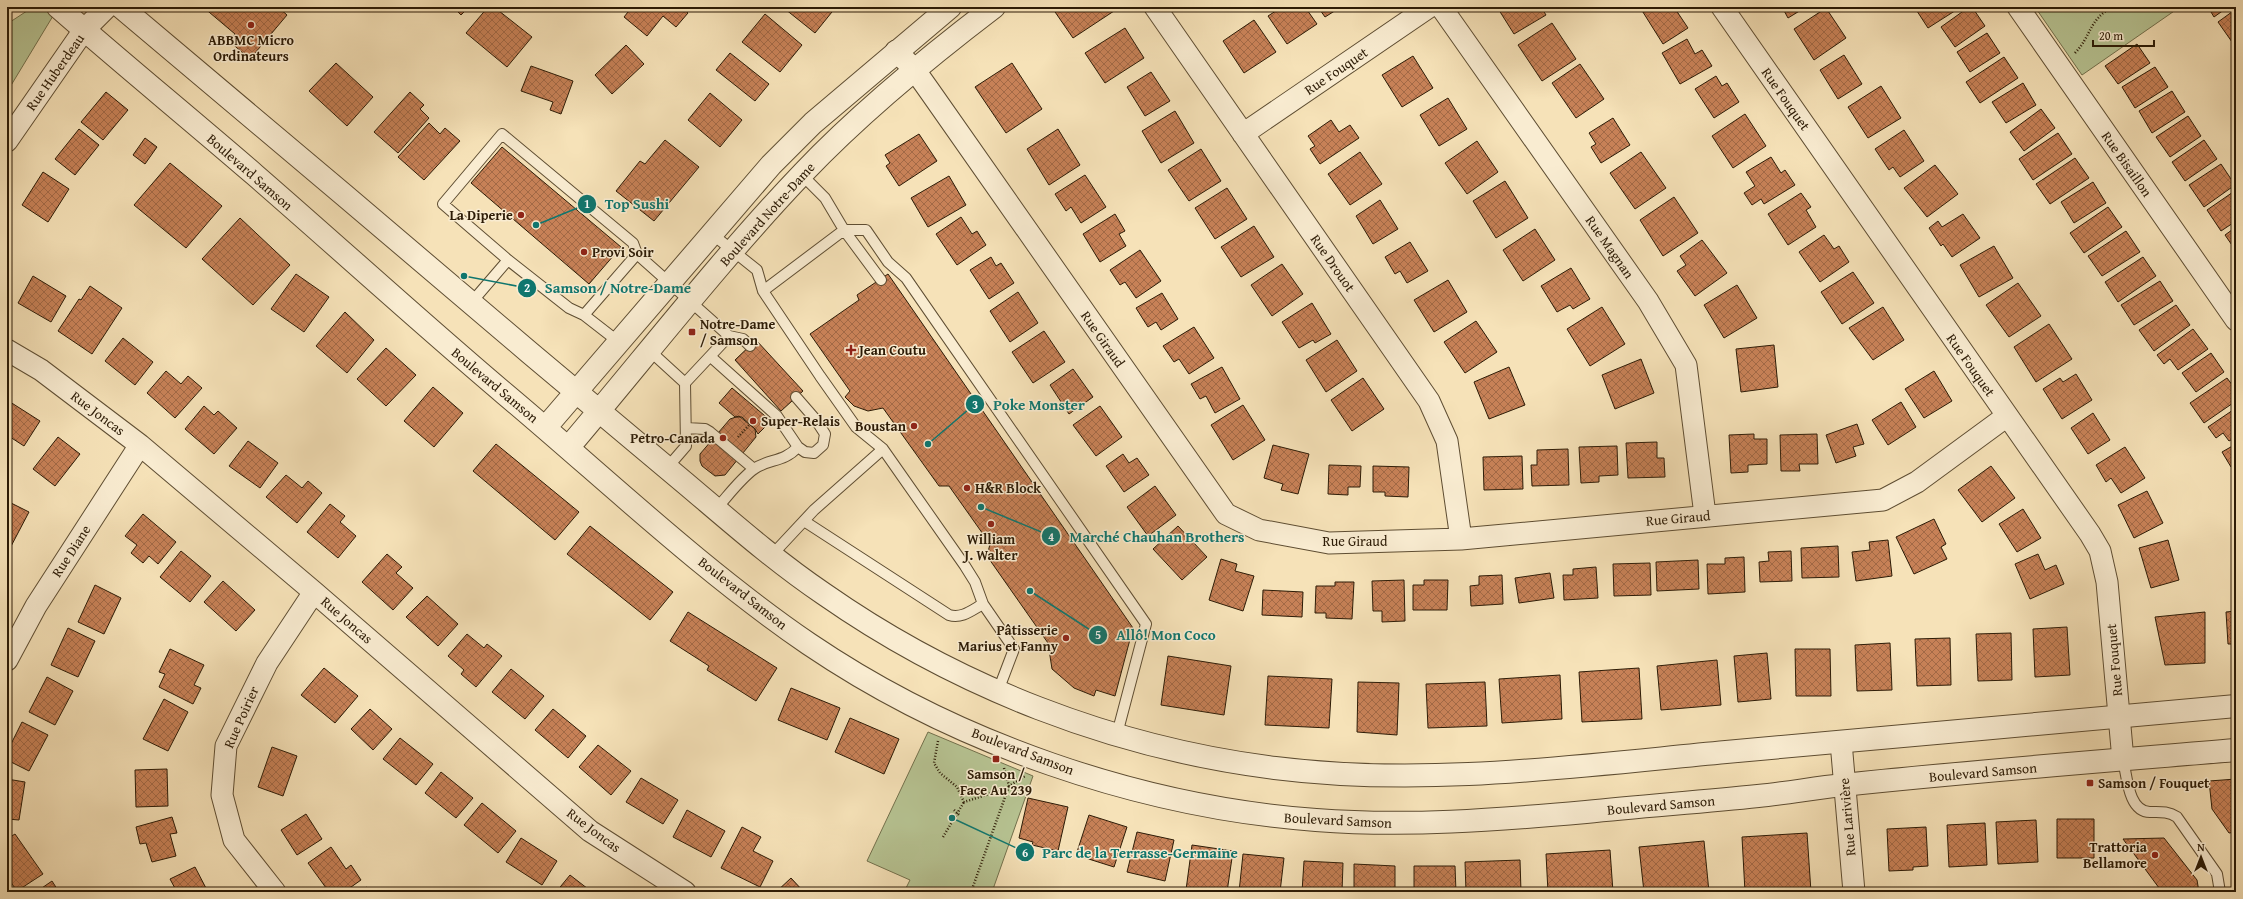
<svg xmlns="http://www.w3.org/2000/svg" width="2243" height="899" viewBox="0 0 2243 899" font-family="'Gentium Book Plus',serif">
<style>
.green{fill:#b7c493;stroke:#72704c}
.building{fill:url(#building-cross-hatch);stroke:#2c1b06}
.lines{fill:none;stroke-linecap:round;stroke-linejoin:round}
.service-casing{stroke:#5e4d32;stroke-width:12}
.minor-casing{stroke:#5e4d32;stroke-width:23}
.tertiary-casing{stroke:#5e4d32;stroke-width:24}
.path{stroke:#2c1b06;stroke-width:2.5;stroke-dasharray:1 2;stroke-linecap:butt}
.service{stroke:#f9ecd1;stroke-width:10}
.minor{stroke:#f9ecd1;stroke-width:21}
.tertiary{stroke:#f9ecd1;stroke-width:22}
.poi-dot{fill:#8f2418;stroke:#f9ecd1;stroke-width:1.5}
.labels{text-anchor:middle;stroke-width:3;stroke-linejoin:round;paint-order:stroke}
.poi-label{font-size:14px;font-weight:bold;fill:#2c1b06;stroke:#f9ecd1;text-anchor:start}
.street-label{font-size:14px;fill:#2c1b06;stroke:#f9ecd1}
.leader{fill:none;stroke:#0f766e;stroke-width:1.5}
.callout-dot{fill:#0f766e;stroke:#f9ecd1;stroke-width:1.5}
.mark-label{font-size:12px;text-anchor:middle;font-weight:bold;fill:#fff}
.callout-label{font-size:15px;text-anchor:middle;font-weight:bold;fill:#0f766e;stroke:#f9ecd1;stroke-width:3;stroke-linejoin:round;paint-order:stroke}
</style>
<defs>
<pattern id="building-cross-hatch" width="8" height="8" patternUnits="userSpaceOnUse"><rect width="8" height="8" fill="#c78157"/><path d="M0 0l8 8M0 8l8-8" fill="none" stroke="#a26946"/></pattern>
</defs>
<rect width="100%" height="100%" fill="#f6e2b8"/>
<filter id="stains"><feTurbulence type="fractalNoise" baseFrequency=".005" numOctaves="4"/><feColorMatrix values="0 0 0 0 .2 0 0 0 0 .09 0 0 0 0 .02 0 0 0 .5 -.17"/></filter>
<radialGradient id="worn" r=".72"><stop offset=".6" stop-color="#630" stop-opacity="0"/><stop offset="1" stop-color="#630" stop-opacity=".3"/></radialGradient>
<!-- green -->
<path class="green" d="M33,7H47L56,11L7,92V24Z
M2035,7H2180L2082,75Z
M928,732L1033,776L992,892H904L910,880L867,861Z"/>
<!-- building -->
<path class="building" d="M203,7H278L287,15L250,59L229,41L235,34Z
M453,7H469L461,15Z
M488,7H494L532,37L507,67L466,33Z
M632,7H681L688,13L676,27L663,16L647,36L624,17Z
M787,7H836L815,33L785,9Z
M1056,7H1111L1114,11L1073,38L1053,9Z
M1282,7H1305L1317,24L1287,44L1268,16Z
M1318,7H1341L1325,17Z
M1497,7H1541L1546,15L1514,34Z
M1644,7H1674L1688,28L1663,44L1641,9Z
M1782,7H1806L1788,18Z
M1916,7H1961L1928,28L1915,8Z
M1969,7H1972L1985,26L1955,47L1941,27Z
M2208,7H2228L2214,17Z
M1826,8L1846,38L1814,60L1794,29Z
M2236,9V39L2232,42L2218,22Z
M765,14L802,45L780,72L742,42Z
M1254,20L1276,52L1244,73L1223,41Z
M1552,23L1576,59L1542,81L1518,45Z
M1125,28L1144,58L1105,83L1085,53Z
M1987,33L2000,53L1970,72L1957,52Z
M1687,39L1695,54L1702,50L1712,66L1680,84L1662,53Z
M2137,44L2150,63L2118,84L2105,66Z
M626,45L644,64L612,94L595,75Z
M730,53L769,84L755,101L716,70Z
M1844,55L1862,84L1838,99L1820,70Z
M1413,56L1433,88L1402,107L1382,75Z
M2004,57L2018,78L1980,103L1966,82Z
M336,63L373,97L347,126L309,91Z
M1012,63L1042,109L1006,133L975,87Z
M1580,64L1604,99L1576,118L1552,83Z
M531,66L573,81L561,114L550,110L553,102L521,91Z
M2155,67L2168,87L2135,108L2122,87Z
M1151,72L1170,101L1145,116L1127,87Z
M1716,76L1722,86L1727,83L1739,102L1714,118L1695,89Z
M2023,83L2036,105L2006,123L1992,102Z
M1881,86L1901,118L1868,138L1848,107Z
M2172,91L2185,112L2152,133L2139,111Z
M106,92L128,110L103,140L81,122Z
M410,92L424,105L420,109L429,118L398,153L374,132Z
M710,93L742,120L720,147L688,120Z
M1448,98L1467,129L1439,146L1420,115Z
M2041,109L2055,128L2024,151L2010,132Z
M1175,111L1194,143L1161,163L1142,131Z
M1745,114L1766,146L1733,168L1712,136Z
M2188,116L2201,136L2170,157L2156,137Z
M1613,118L1630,145L1601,163L1591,147L1596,144L1589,133Z
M1331,120L1339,132L1350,125L1359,138L1320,164L1310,149L1315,146L1308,136Z
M429,123L440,134L445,128L460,141L424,180L398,157Z
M79,129L99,145L75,175L55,159Z
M1058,129L1080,165L1049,185L1027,149Z
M1904,130L1924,161L1900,177L1893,167L1889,170L1875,149Z
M2058,133L2072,154L2033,180L2019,159Z
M919,134L937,161L899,186L886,166L890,163L885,155Z
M145,138L157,147L145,164L133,155Z
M665,140L699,167L654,221L616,191L640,161L645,164Z
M2204,140L2217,159L2185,181L2172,162Z
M1477,141L1498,172L1467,194L1445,163Z
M502,147L621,247L589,284L471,183Z
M1201,149L1221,181L1189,201L1168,170Z
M1360,152L1382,184L1350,205L1328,174Z
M1641,152L1666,188L1635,209L1610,173Z
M1771,157L1781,173L1785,170L1795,185L1764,204L1761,199L1752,205L1744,193L1755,186L1746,172Z
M2075,158L2089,178L2050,204L2036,184Z
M170,163L222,206L186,248L134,205Z
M2221,164L2235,185L2204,207L2189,185Z
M1935,165L1958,194L1927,217L1904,188Z
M43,172L69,189L48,222L22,205Z
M1085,175L1106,207L1081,223L1071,207L1066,211L1055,194Z
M949,176L966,205L928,227L911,198Z
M1505,181L1528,218L1496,238L1473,201Z
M2093,182L2106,203L2074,223L2061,202Z
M1227,188L1247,219L1215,239L1195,208Z
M2236,190V221L2221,231L2207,210Z
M1801,193L1811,207L1806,210L1816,227L1788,245L1768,214Z
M1674,197L1698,233L1663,256L1640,220Z
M1380,200L1398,229L1373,244L1356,216Z
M2108,207L2122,227L2084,253L2070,233Z
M1115,214L1125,231L1119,234L1126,246L1100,262L1083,234Z
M1963,214L1980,238L1952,257L1943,244L1941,246L1929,228L1938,221L1942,227Z
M961,217L972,234L977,231L986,245L957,265L936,234Z
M240,218L290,265L253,305L202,259Z
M1254,226L1274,257L1241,277L1221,247Z
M2236,227V251L2225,235Z
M1535,229L1555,260L1523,281L1503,250Z
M2126,231L2140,252L2102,276L2088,256Z
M7,232L11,253L7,254Z
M1824,235L1834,249L1839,246L1849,262L1820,282L1799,252Z
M1702,240L1727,273L1695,296L1677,271L1686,265L1680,256Z
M1410,242L1428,271L1407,283L1400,271L1395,274L1385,257Z
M1994,246L2013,278L1979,297L1960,265Z
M1140,250L1161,281L1136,298L1125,282L1120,285L1110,270Z
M991,257L996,266L1001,263L1014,283L989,299L970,270Z
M2143,257L2156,276L2118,302L2105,282Z
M1282,264L1303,294L1272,316L1251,285Z
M1571,268L1590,299L1573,309L1570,305L1557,312L1541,286Z
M1853,272L1874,303L1842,324L1821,292Z
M296,274L329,297L304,332L271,309Z
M888,274L1133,628L1115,696L1096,690L1094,696L1074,688L1052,669L1048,643L987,556L990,544L949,486H939L883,408L868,411L854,406L845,397L850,391L810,334L859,300L857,295Z
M33,276L66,296L51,322L18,303Z
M1448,280L1467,312L1434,332L1414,300Z
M2160,281L2173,301L2134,325L2121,305Z
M2018,283L2041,316L2009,337L1986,305Z
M1737,285L1757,318L1724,338L1704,305Z
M90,286L122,308L92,354L58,331L79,299L81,300Z
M1018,292L1038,323L1010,342L990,311Z
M1162,293L1178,319L1161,330L1156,322L1148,327L1136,308Z
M1312,303L1331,334L1315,343L1313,340L1299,348L1282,322Z
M2176,305L2190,325L2154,351L2139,330Z
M1602,307L1625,344L1590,366L1567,329Z
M1883,307L1904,340L1873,360L1849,328Z
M345,312L374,340L347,373L316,346Z
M1476,321L1497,352L1465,373L1444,342Z
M2049,324L2072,359L2036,382L2014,347Z
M1194,327L1214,358L1189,374L1179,359L1174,362L1163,346Z
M2193,329L2208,349L2178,370L2170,359L2164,364L2157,355Z
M1044,331L1065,362L1033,383L1012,352Z
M123,338L153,362L135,385L105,361Z
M756,340L803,391L781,411L735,360Z
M1337,340L1357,371L1326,392L1306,360Z
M1774,345L1778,387L1741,392L1736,349Z
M386,348L416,375L386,406L357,379Z
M2211,353L2224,372L2196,392L2182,373Z
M1641,359L1654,393L1615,409L1602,375Z
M1222,367L1240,399L1215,413L1206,396L1200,399L1191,384Z
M1509,367L1525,405L1489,419L1474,382Z
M1073,369L1093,397L1069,414L1050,385Z
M166,371L181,384L188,376L202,388L175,418L147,393Z
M1934,371L1952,401L1924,418L1905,389Z
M2076,374L2092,400L2062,419L2043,389L2060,378L2063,382Z
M1363,378L1384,409L1352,431L1331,400Z
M2227,378L2236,390V401L2204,423L2190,403Z
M433,387L463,413L434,447L404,421Z
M732,388L771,421L758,434L755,429L742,417H735L719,403Z
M7,400L40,421L24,446L7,435Z
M1901,402L1916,427L1888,445L1872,420Z
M1243,405L1265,440L1233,460L1211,425Z
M204,406L214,415L218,411L237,428L214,454L185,429Z
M1100,406L1122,437L1096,456L1073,425Z
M2236,408V437L2229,441L2223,433L2216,438L2208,427Z
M2093,413L2110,440L2088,454L2071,428Z
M739,416L755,429L756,437L725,475L715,476L702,466L700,461V454L730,419Z
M1857,424L1864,444L1853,447L1856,456L1836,463L1826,435Z
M1754,434V439H1767V464L1748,465V472L1731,473L1729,435Z
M1817,434L1818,464H1799L1800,471H1781L1780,435Z
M58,437L80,454L55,486L33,469Z
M248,441L278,463L260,488L229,466Z
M1657,442V458H1664L1665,477L1628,478L1626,443Z
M496,444L579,512L555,540L473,471Z
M2236,444V464L2231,467L2222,452Z
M1273,445L1309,454L1298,494L1281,490L1283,484L1264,478Z
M1617,446L1618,475L1599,476V482L1581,483L1579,447Z
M2125,447L2145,478L2121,493L2111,478L2106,482L2096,465Z
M1568,449L1569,485L1532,486L1531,465H1537V450Z
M1123,454L1129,463L1137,458L1149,475L1124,492L1106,466Z
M1522,456L1523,489L1484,490L1483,457Z
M1329,465L1361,466L1360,487H1348V495L1328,494Z
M1373,466L1409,467L1408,497L1385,496V492H1373Z
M1991,466L2015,498L1982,522L1958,490Z
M286,475L302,488L308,481L322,493L297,523L266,497Z
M1155,486L1176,515L1148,536L1127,507Z
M2147,491L2163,523L2134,538L2118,505Z
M7,501L29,512L8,552H7Z
M330,504L345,516L340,522L356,536L338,558L307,532Z
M2023,509L2041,538L2017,552L1999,524Z
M143,514L176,542L158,564L149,556L143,563L131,553L137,545L125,536Z
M1934,519L1946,544L1941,547L1947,559L1914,574L1896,537Z
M590,526L673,592L650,620L567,554Z
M1178,526L1207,557L1182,580L1153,549Z
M1888,540L1892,576L1856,581L1852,552L1870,550L1869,542Z
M2168,540L2179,580L2151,588L2139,548Z
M1838,546L1839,577L1802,578L1801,548Z
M181,551L211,576L190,602L160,577Z
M1791,551L1792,581L1760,582L1759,562L1769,561L1768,552Z
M387,554L402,567L396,573L413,588L393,610L362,582Z
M2038,554L2045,570L2056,565L2064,584L2030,599L2015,564Z
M1744,557L1745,592L1708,594L1707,564H1725V558Z
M1221,559L1237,564L1235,571L1254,576L1243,611L1209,600Z
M1698,560L1699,589L1657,591L1656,562Z
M1650,563L1651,595L1614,596L1613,564Z
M1596,567L1598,598L1564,600L1563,575H1573V569Z
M1550,573L1554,598L1519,603L1515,578Z
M1502,575L1503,604L1471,606L1470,586L1479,585V576Z
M1404,580L1405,621L1382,622V611H1373L1372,581Z
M1424,580H1448L1447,610H1413V585H1424Z
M223,581L255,610L236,631L204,602Z
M1335,582H1354L1352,619L1326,618V613H1315L1316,586H1335Z
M95,585L121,598L104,634L78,622Z
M1263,590L1303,592L1302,617L1262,615Z
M427,596L458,624L438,646L406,617Z
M2236,611V644H2228L2226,612Z
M688,612L777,668L756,701L707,670L709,666L670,641Z
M2205,612V663L2165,665L2155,617Z
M2067,627L2070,675L2035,677L2033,629Z
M68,628L95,641L78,677L51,665Z
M2011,633L2012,680L1978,681L1976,634Z
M467,634L484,648L487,644L502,656L476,687L461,674L464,670L448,656Z
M1950,638L1951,685L1917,686L1915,639Z
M1890,643L1892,690L1857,691L1855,645Z
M170,649L204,665L194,685L201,688L193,704L159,687L165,674L159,672Z
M1795,649H1830L1831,696H1796Z
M1767,653L1771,699L1738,702L1734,656Z
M1168,656L1231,666L1224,715L1161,705Z
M1717,660L1721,705L1661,710L1657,666Z
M324,668L358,696L335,723L301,695Z
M1639,668L1642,719L1582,722L1579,672Z
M511,669L544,696L525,719L492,692Z
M1560,675L1562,719L1502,723L1499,679Z
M1268,676L1332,679L1329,728L1265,725Z
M47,677L73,691L55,725L29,712Z
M1358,682L1399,683L1397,735L1357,732Z
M1485,682L1487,726L1428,728L1426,684Z
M791,688L840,708L827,740L778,720Z
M164,699L188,712L168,751L143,739Z
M370,709L392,729L373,750L351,729Z
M553,709L586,736L568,758L535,730Z
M850,718L899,739L884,774L835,752Z
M22,722L48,735L29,771L7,760V752Z
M400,738L433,764L416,785L383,759Z
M598,745L631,771L611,795L579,767Z
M272,747L297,756L283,796L258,787Z
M167,769L168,806L136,807L135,770Z
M441,772L473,798L456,818L425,793Z
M641,778L678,800L663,824L626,802Z
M7,779L25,782L19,820L7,819Z
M2236,779V832L2229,833L2212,809L2209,781Z
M1028,798L1068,807L1058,851L1032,845L1033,842L1019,838Z
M482,803L516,831L498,853L464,825Z
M687,810L725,831L711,857L673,837Z
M306,814L322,839L297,855L281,830Z
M1089,815L1127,827L1114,867L1076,855Z
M172,817L177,833L170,834L176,856L152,862L146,843L140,844L136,827Z
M2057,819H2094V858H2057Z
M2036,820L2038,862L1998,864L1996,822Z
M1985,823L1987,865L1949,867L1947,825Z
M742,827L761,837L753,851L773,861L760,887L721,868Z
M1926,827L1928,866L1913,867V870L1889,871L1887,829Z
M1137,832L1174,840L1165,881L1127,872Z
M1807,833L1811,892H1745L1742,837Z
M15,834L43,874L17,891L7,877V839Z
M521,838L557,861L542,885L506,862Z
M2164,838L2197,880L2199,892H2162L2123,839Z
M1704,841L1709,892H1644L1639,847Z
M1192,845L1233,851L1227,892L1186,890Z
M331,847L346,869L351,865L361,880L344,892H329L308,863Z
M1610,850L1613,892H1548L1546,854Z
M1243,854L1284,858L1280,892H1239Z
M1520,860L1521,892H1466L1465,862Z
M1304,861L1343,863L1342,892H1302Z
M1354,864L1395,866V892H1354Z
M1414,866H1455L1456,892H1414Z
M195,867L208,892H177L170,879Z
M570,875L592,892H556Z
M791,878L804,892H776Z
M52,881L59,892H36Z
M367,887L371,892H359Z"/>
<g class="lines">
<!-- service casing -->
<g class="service-casing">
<path id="service" d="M844,230H866L888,262L906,278L1146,624L1117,734
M844,230L881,280
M712,234L757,270L763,291L820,376L856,427L883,449L965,566L975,582L983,604L1014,649L998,691
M763,291L844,230L825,198L801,174
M471,303L508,260
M584,315L637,254L729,336L685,383
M729,336L743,339L750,346
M620,343L584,315L569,308L508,260L443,204L502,134L633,243L637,254
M650,351L685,383L686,446L667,468
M711,357L777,416L798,447C783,463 770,458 754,469C740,479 728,496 716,509
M796,397L816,420L825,434L823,445L814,453L805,452L798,447
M686,428L705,429L710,432L754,469
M804,521L949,615C962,619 972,610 983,604
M772,555L814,510L883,449
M2123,760C2127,775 2128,812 2150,812C2160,812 2168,811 2177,817L2217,874L2220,892"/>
</g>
<!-- minor casing -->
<g class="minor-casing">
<path id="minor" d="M1155,7L1429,401L1447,441L1461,539
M1441,7L1648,301L1686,365L1705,515
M1722,7L2090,534L2100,551L2107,582L2123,760
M2018,7L2236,320
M896,51L914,69L931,93L1226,514L1259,530L1329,543L1461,539L1883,500L1917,482L2007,416
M1243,134L1429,7
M7,141L84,30L107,7
M7,350L41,370L140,445L314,592L590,831L685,892
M7,660L36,606L140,445
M1841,742L1854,892
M275,892L234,840L222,795L226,746L267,663L314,592"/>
</g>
<!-- tertiary casing -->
<g class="tertiary-casing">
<path id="tertiary" d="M58,7C123,64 189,118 255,175C338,247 420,322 505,394C605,478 701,570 809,644C955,743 1140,807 1316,820C1406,827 1496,820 1586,812C1643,806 1701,802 1758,796C1787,793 1815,788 1843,785C1974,771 2105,761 2236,750
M121,7C258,122 394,237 530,353C581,396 633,439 685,483C730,521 775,561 824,594C957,687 1114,748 1275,768C1425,787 1577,766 1726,752C1896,736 2066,722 2236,706
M545,428L771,165L813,123L950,7
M568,448C646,356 720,260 803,173C861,112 927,58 994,7"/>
</g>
<!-- path -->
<path class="path" d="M2075,53C2092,35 2088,21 2112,7
M738,437L750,424
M938,741L934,763L940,773L957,787L964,802L1002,790L1007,791
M1004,768L1009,786L1025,776
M954,810L960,816
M943,837L964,802
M971,892L1009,786"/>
<!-- service -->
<use href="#service" class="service"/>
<!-- minor -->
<use href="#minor" class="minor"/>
<!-- tertiary -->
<use href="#tertiary" class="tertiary"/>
</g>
<!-- markers -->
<g class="poi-dot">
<circle cx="251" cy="25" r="4"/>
<circle cx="521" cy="215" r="4"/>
<circle cx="584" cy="252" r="4"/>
<rect x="688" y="328" width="8" height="8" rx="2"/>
<path d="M849 344h4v4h4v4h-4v4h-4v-4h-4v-4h4z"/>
<circle cx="753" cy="421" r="4"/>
<circle cx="914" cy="426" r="4"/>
<circle cx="723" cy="438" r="4"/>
<circle cx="967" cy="488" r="4"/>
<circle cx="991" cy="524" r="4"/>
<circle cx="1066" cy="638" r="4"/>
<rect x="992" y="755" width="8" height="8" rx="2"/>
<rect x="2086" y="779" width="8" height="8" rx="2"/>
<circle cx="2155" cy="855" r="4"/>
</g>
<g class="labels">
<!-- poi labels -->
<g class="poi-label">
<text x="251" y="45" text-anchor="middle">ABBMC Micro<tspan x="251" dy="16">Ordinateurs</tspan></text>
<text x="513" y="220" text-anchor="end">La Diperie</text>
<text x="592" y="257">Provi Soir</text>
<text x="700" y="329">Notre-Dame<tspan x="700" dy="16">/ Samson</tspan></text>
<text x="859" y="355">Jean Coutu</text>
<text x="761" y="426">Super-Relais</text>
<text x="906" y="431" text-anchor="end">Boustan</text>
<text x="715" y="443" text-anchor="end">Petro-Canada</text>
<text x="975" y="493">H&amp;R Block</text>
<text x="991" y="544" text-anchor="middle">William<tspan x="991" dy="16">J. Walter</tspan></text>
<text x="1058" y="635" text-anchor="end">Pâtisserie<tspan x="1058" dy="16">Marius et Fanny</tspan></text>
<text x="996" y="779" text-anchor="middle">Samson /<tspan x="996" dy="16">Face Au 239</tspan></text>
<text x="2098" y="788">Samson / Fouquet</text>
<text x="2147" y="852" text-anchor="end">Trattoria<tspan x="2147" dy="16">Bellamore</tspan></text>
</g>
<!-- street labels -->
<g class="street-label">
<text transform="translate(1336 71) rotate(-34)" y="5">Rue Fouquet</text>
<text transform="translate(55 72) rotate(-55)" y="5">Rue Huberdeau</text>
<text transform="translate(1786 99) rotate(55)" y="5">Rue Fouquet</text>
<text transform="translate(2127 164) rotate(55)" y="5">Rue Bisaillon</text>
<text transform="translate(250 172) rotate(41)" y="5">Boulevard Samson</text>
<text transform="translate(767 214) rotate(-48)" y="5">Boulevard Notre-Dame</text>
<text transform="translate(1610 247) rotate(55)" y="5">Rue Magnan</text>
<text transform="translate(1333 263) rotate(55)" y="5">Rue Drouot</text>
<text transform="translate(1103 339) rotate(55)" y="5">Rue Giraud</text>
<text transform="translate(1971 365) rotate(55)" y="5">Rue Fouquet</text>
<text transform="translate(495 385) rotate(40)" y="5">Boulevard Samson</text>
<text transform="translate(98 413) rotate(37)" y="5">Rue Joncas</text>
<text transform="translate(1678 518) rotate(-5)" y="5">Rue Giraud</text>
<text x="1355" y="546">Rue Giraud</text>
<text transform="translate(71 551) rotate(-57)" y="5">Rue Diane</text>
<text transform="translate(743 593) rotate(38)" y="5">Boulevard Samson</text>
<text transform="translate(347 620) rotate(41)" y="5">Rue Joncas</text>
<text transform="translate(2114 660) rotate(-95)" y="5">Rue Fouquet</text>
<text transform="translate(241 717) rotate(-66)" y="5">Rue Poirier</text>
<text transform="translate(1023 751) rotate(21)" y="5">Boulevard Samson</text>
<text transform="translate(1983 772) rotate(-5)" y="5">Boulevard Samson</text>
<text transform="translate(1661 805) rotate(-5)" y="5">Boulevard Samson</text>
<text transform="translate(1847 817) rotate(-95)" y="5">Rue Larivière</text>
<text transform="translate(1338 820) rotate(3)" y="5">Boulevard Samson</text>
<text transform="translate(594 830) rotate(37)" y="5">Rue Joncas</text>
</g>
</g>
<!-- callouts -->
<path class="leader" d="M536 225L587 204M464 276L527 288M928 444L975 404M981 507L1051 536M1030 591L1098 635M952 818L1025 852"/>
<g class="callout-dot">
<circle cx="536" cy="225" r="4"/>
<circle cx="464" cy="276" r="4"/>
<circle cx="928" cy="444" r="4"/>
<circle cx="981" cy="507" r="4"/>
<circle cx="1030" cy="591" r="4"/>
<circle cx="952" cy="818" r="4"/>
<circle cx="587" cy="204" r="10"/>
<circle cx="527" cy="288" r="10"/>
<circle cx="975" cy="404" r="10"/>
<circle cx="1051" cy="536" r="10"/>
<circle cx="1098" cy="635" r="10"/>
<circle cx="1025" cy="852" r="10"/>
</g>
<g class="mark-label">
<text x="587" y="208">1</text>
<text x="527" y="292">2</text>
<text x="975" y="409">3</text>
<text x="1051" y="541">4</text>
<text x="1098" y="639">5</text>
<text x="1025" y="857">6</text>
</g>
<g class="callout-label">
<text x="637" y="209">Top Sushi</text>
<text x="618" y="293">Samson / Notre-Dame</text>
<text x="1039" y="410">Poke Monster</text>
<text x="1157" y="542">Marché Chauhan Brothers</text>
<text x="1166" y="640">Allô! Mon Coco</text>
<text x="1140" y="858">Parc de la Terrasse-Germaine</text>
</g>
<!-- margin -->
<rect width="2243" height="899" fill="none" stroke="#f6e2b8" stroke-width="24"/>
<rect x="8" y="8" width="2227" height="883" fill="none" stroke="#2c1b06" stroke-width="2"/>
<rect x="12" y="12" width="2219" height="875" fill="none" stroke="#2c1b06"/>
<!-- north arrow -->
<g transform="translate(2201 857)" stroke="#f9ecd1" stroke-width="3" paint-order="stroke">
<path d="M0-3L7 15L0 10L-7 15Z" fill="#2c1b06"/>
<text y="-6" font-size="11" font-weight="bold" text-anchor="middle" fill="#2c1b06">N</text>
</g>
<!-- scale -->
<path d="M2093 40v6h61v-6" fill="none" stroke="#2c1b06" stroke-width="2"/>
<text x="2099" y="40" font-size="12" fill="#2c1b06" stroke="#f9ecd1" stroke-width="3" paint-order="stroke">20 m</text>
<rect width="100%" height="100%" filter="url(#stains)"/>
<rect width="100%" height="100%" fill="url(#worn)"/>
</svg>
